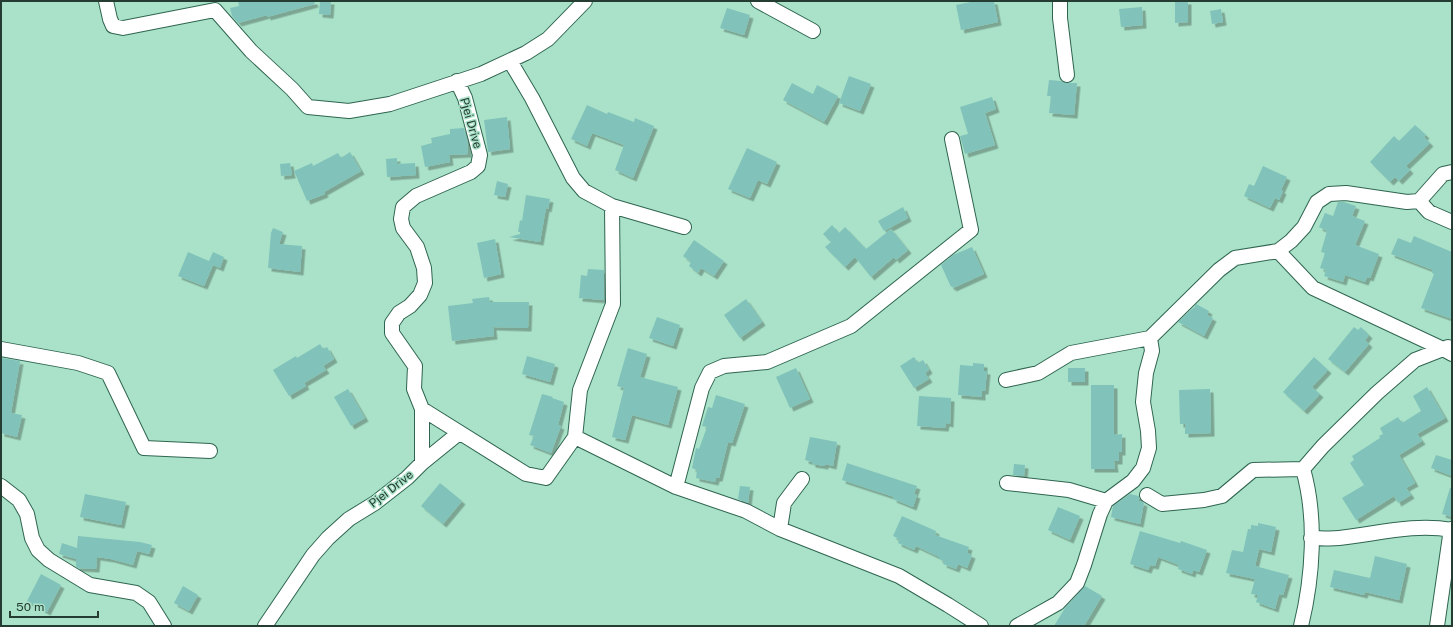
<svg xmlns="http://www.w3.org/2000/svg" width="1453" height="627" viewBox="0 0 1453 627" font-family="'Public Sans',sans-serif">
<style>
.building{fill:#81c3ba;filter:url(#shadow)}
.lines{fill:none;stroke-linecap:round;stroke-linejoin:round}
.minor-casing{stroke:#2f6550;stroke-width:16}
.minor{stroke:#fff;stroke-width:14}
.labels{text-anchor:middle;stroke-width:3;stroke-linejoin:round;paint-order:stroke}
.street-label{font-size:12px;fill:#253c32;stroke:#a9e2c8}
</style>
<defs>
<filter id="shadow"><feDropShadow dx="3.5" dy="3.5" stdDeviation="0" flood-color="#0004"/></filter>
</defs>
<rect width="100%" height="100%" fill="#a9e2c8"/>
<!-- building -->
<path class="building" d="M238,1H314L315,4L267,17V15L238,23L232,16L230,8L239,6Z
M320,1H331L330,15L319,14Z
M975,1H994L998,22L961,30L956,5Z
M1175,1H1188V22L1175,23Z
M1142,7L1143,25L1121,27L1119,9Z
M727,8L750,15L744,35L720,28Z
M1221,9L1223,22L1212,24L1210,11Z
M849,76L871,84L860,111L839,103Z
M1049,80L1062,81L1068,83H1077L1074,115L1049,113L1051,96H1047Z
M792,83L813,94L817,85L838,96L824,122L783,100Z
M992,97L996,109L985,113L995,145L965,154L960,136L968,134L960,107Z
M587,105L607,114L608,112L634,122L635,118L654,126L633,178L615,170L624,145L592,133L587,146L571,139Z
M507,117L510,149L488,152L484,120Z
M1415,125L1426,135L1424,137L1430,143L1406,166L1410,170L1399,181L1395,177L1390,182L1370,162L1394,136L1399,141Z
M464,128L467,139L468,154L449,155L450,162L425,167L421,146L432,143L431,138L450,134V129Z
M747,148L777,162L767,184L758,180L750,198L728,189Z
M350,152L361,171L324,192L325,194L307,201L294,171L312,163L313,166L338,153L341,158Z
M397,158V164L415,163L416,175L387,177L386,159Z
M290,163L292,175L281,176L280,164Z
M1263,166L1287,177L1281,190L1283,191L1279,200L1275,198L1270,208L1244,196L1249,184L1254,186Z
M497,181L508,184L505,197L494,195Z
M526,195L550,199L548,209L546,208L540,242L509,237L520,234V232H518L520,220L522,221Z
M1338,202H1344L1356,206L1352,216L1365,221L1355,245L1379,254L1370,278L1367,277L1365,282L1345,275L1343,282L1324,276L1326,270L1320,268L1325,253L1321,252L1327,231L1319,227L1325,213L1333,216Z
M903,207L908,218L884,231L878,221Z
M832,225L839,233L845,227L866,249L891,229L908,250L896,260L894,257L871,277L855,257L845,267L825,247L831,242L823,234Z
M273,228L283,232L279,244L302,246L300,272L268,268L271,233Z
M1414,236L1452,252V319L1421,308L1434,274L1432,273L1433,270L1391,254L1398,238L1411,243Z
M495,239L501,274L484,278L477,243Z
M694,240L724,261L714,276L701,268L698,273L689,266L691,262L683,256Z
M972,247L984,274L953,288L952,286L951,287L941,265L953,255Z
M188,252L209,261L213,252L224,257L220,268L213,265L204,286L178,276Z
M588,269L604,270V300L579,298L581,275L587,276Z
M489,297L490,302H529L528,328L493,327L494,336L452,341L448,306L473,303L472,299Z
M746,299L762,322L740,338L724,315Z
M1196,304L1209,311L1207,315L1213,318L1204,336L1178,322L1193,308H1194Z
M657,317L680,325L673,346L649,338Z
M1354,327L1358,330L1361,327L1369,335L1365,340L1369,344L1345,372L1328,359Z
M320,344L323,349L327,347L334,359L323,366L326,370L304,383L306,386L289,396L273,370L296,356L297,358Z
M628,348L647,354L640,377L678,387L668,425L632,415L625,440L612,437L624,388L617,386Z
M527,356L555,364L550,382L522,374Z
M914,357L918,363L923,360L929,370L925,373L929,379L914,388L900,366Z
M1314,357L1328,370L1312,387L1320,394L1304,411L1283,392Z
M1,358L20,361L11,413L22,415L17,437L1,433Z
M973,363L984,364V371H987L985,391H982V397L958,395L960,365L973,366Z
M796,368L810,399L790,408L776,377Z
M1068,368H1085V382H1068Z
M1091,385H1114V435L1122,434V452H1119V461H1114L1115,469H1091Z
M1427,387L1445,418L1417,434L1422,441L1399,455L1415,483L1406,488L1411,495L1398,503L1394,496L1356,520L1342,498L1364,485L1350,463L1354,460L1352,456L1380,438L1379,436L1383,434L1380,428L1398,417L1402,423L1421,411L1413,396Z
M348,389L365,418L351,426L334,397Z
M1210,389L1211,433L1185,434V424H1180L1179,390Z
M542,394L553,397L552,398L564,402L558,425L561,426L551,453L530,445L534,436L529,435Z
M716,395L745,404L732,443L728,442L719,478H716L715,482L696,478L697,470L692,468L696,448L699,449L707,427L702,426L708,407L712,408Z
M919,396L951,398L950,424L946,423L945,428L917,426Z
M810,437L837,442L833,466L825,464V466L812,464V462L805,460Z
M1436,455L1452,460V476L1431,468Z
M847,463L917,486L914,494L917,495L913,507L893,499L894,497L842,480Z
M1014,464L1025,465L1024,476L1013,475Z
M440,483L462,501L443,524L421,506Z
M740,486L750,487L748,503L738,499Z
M1450,488H1452V517L1442,514Z
M85,494L126,502L121,525L80,517Z
M1130,494L1139,496V501L1144,503L1140,524L1111,517L1113,506Z
M1058,507L1080,516L1070,540L1048,530Z
M902,516L936,531L935,535L969,547L967,553L972,555L967,568L958,564L956,569L943,564L944,561L939,559V557L916,546L914,550L898,543L899,539L893,536Z
M1258,523L1276,527L1271,552L1259,549L1255,566L1289,575L1283,595L1279,594L1275,609L1256,602L1258,595L1251,594L1255,579L1226,573L1232,550L1243,552L1248,529H1251V525L1258,526Z
M1140,531L1180,543L1181,541L1207,550L1199,572L1193,570L1192,574L1178,569L1179,565L1158,557L1155,566L1150,565L1148,570L1130,564Z
M78,536L140,542L152,545L149,554L137,551L133,565L111,559L97,557L96,569L78,568L76,566V559L59,554L62,543L77,548Z
M1375,556L1407,564L1399,600L1365,592L1364,595L1330,587L1334,570L1370,578Z
M41,574L61,585L47,612L27,601Z
M183,586L198,595L189,611L174,603Z
M1085,586L1102,596L1084,626H1054L1065,608Z"/>
<g class="lines">
<!-- minor casing -->
<g class="minor-casing">
<path id="minor" d="M106,1L110,19L113,26L123,28L215,10L251,51L292,89L308,107L349,111L390,104L481,74L526,53L548,39L585,1
M758,1L813,31
M1060,1V18L1067,75
M510,61L532,98L573,178L584,191L612,206L684,227
M1419,201L1429,212L1452,222
M1278,251L1313,288L1443,349L1448,347
M1,349L78,363L108,373L144,448L210,451
M1006,380L1038,373L1071,353L1150,338
M422,409L526,474L546,478L575,437L580,390L613,304L612,206
M575,437L676,487L746,511L780,529L899,576L948,605L981,626
M422,463L459,433
M1007,483L1069,490L1106,501
M1,486L19,500L27,514L32,538L38,550L49,560L90,585L136,593L149,602L164,626
M676,487L702,388L710,372L724,366L767,362L851,326L971,230L952,139
M1147,495L1162,504L1204,500L1222,496L1253,470L1303,469L1323,446L1377,393L1415,360L1443,349L1452,354
M780,529L784,503L802,479
M1311,538C1320,538 1329,539 1339,538C1377,534 1414,523 1452,530
M265,626L313,555L328,538L349,519L375,503L407,478L422,463V409L414,389L415,366L392,333V323L399,313L410,306L420,295L425,283L424,268L417,247L403,228L401,219L403,207L416,196L471,172L478,166L480,155L465,98L457,81
M1017,626L1058,603L1077,583L1084,565L1100,514L1106,501L1133,481L1143,468L1149,448L1148,431L1143,402L1146,373L1152,351L1150,338L1219,270L1235,258L1278,251L1291,241L1304,227L1317,202L1329,194L1346,193L1407,202L1419,201L1443,174L1452,172
M1301,626C1313,577 1317,518 1303,469
M1437,626L1451,529"/>
</g>
<!-- minor -->
<use href="#minor" class="minor"/>
</g>
<g class="labels">
<!-- street labels -->
<g class="street-label">
<text transform="translate(471 123) rotate(74)" y="4">Pjei Drive</text>
<text transform="translate(391 489) rotate(-38)" y="4">Pjei Drive</text>
</g>
</g>
<!-- border -->
<rect width="1453" height="627" fill="none" stroke="#253c32" stroke-width="4"/>
<!-- scale -->
<path d="M10 611v6h88v-6" fill="none" stroke="#253c32" stroke-width="2"/>
<text x="16" y="611" font-size="12" fill="#253c32" stroke="#a9e2c8" stroke-width="3" paint-order="stroke">50 m</text>
</svg>
